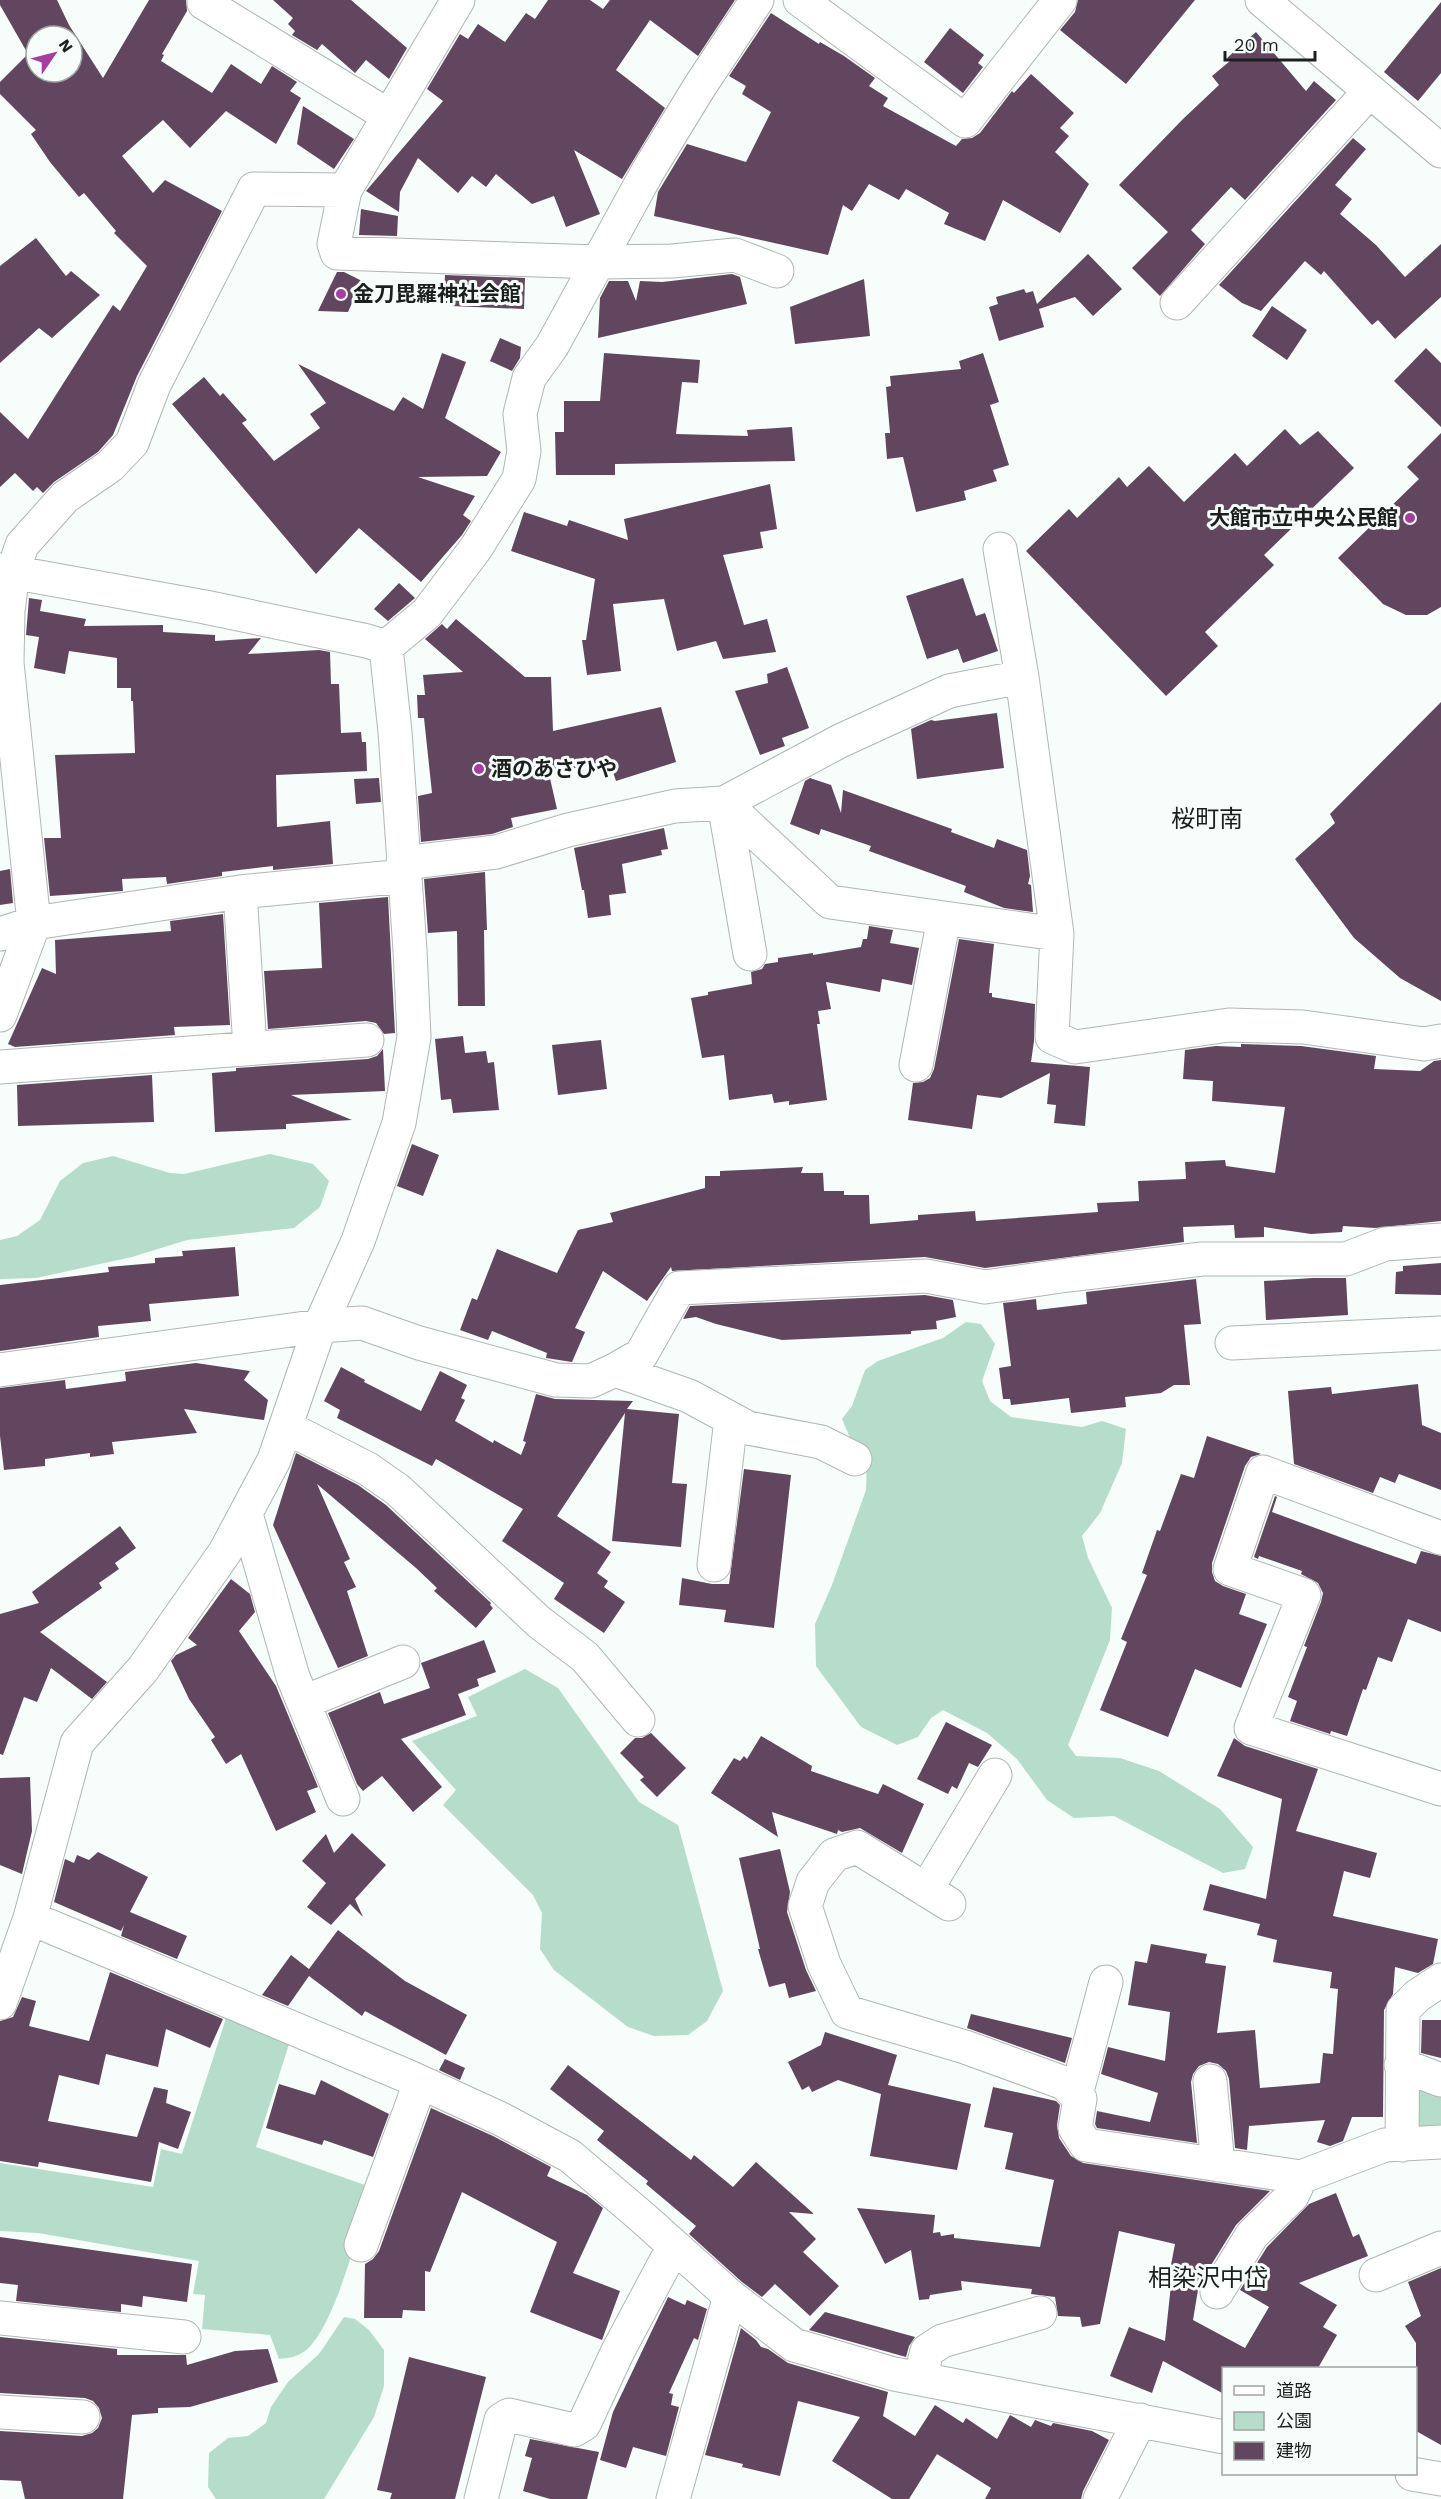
<svg xmlns="http://www.w3.org/2000/svg" width="1441" height="2499" viewBox="0 0 1441 2499" font-family="'Work Sans','Noto Sans JP',sans-serif">
<style>
.green{fill:#b6ddcc}
.building{fill:#624660;fill-rule:evenodd}
.lines{fill:none;stroke-linecap:round;stroke-linejoin:round}
.minor-casing{stroke:#b0b6b4;stroke-width:35}
.minor{stroke:#fff;stroke-width:33}
.poi-dot{fill:#a43ea2;stroke:#f6fdfa;stroke-width:2}
.labels{text-anchor:middle;stroke-width:6;stroke-linejoin:round;paint-order:stroke}
.poi-label{font-size:21px;font-weight:bold;fill:#1c1f1e;stroke:#f6fdfa;text-anchor:start}
.quarter-label{font-size:24px;fill:#1c1f1e;stroke:#f6fdfa}
</style>
<rect width="100%" height="100%" fill="#f6fdfa"/>
<!-- green -->
<path class="green" d="M270,1154L313,1164L329,1181L320,1207L294,1228L187,1240L132,1257L36,1278L0,1279V1240L17,1236L40,1220L60,1181L83,1163L113,1156L170,1173L184,1174Z
M966,1322L981,1324L995,1344L982,1381L990,1401L1011,1417L1082,1427L1102,1421L1126,1429L1122,1463L1100,1513L1082,1536L1088,1558L1112,1608L1110,1640L1068,1745L1076,1756L1120,1758L1159,1771L1220,1809L1253,1847L1245,1869L1223,1873L1114,1816L1074,1818L1047,1800L1017,1759L987,1733L943,1710L931,1718L918,1737L897,1745L861,1727L816,1666L815,1624L832,1585L866,1490L867,1458L850,1438L842,1419L852,1406L865,1370L878,1361L943,1338Z
M525,1669L558,1688L639,1802L678,1825L723,1991L707,2021L688,2035L654,2036L628,2027L554,1970L540,1949L542,1913L533,1895L443,1805L456,1790L412,1741L477,1716L468,1697Z
M229,2009L292,2035L256,2147L371,2187C360,2225 335,2328 305,2351C296,2357 290,2358 279,2359L270,2335L202,2329L205,2295L193,2294L199,2261L38,2233L0,2231V2163L153,2187L161,2149L182,2154Z
M1410,2079L1441,2090V2137L1420,2138Z
M344,2317L355,2319L369,2330L384,2350V2386L374,2417L324,2499H216L208,2487L209,2453L228,2438L248,2436L266,2423L271,2407L288,2382L319,2354Z"/>
<!-- building -->
<path class="building" d="M0,0H57L69,25L103,78L149,0H186L187,11L162,54L164,55L161,61L212,93L231,64L261,84L272,66L297,82L290,91L301,98L276,144L226,111L190,148L163,120L122,156L153,193L165,180L222,211L137,376L113,435L98,452L54,482L43,493L37,487L33,491L15,473L0,487V412L28,439L113,305L120,311L147,266L114,233L116,231L84,193L79,197L50,162L31,134L36,130L0,94V82L28,54L0,5ZM36,36H72V72H36Z
M273,0H351L407,48L389,79L366,60L355,73L322,44L317,50L292,35L295,31L288,24L293,18Z
M548,0H590L603,9L610,0H735L698,56L650,20L616,70L665,108L622,179L574,150L600,214L566,227L554,196L532,204L496,174L486,187L472,176L458,193L418,158L400,192L399,212L366,191L443,101L427,89L460,34L468,39L478,24L505,42L526,13L535,19Z
M1078,0H1195L1126,84L1060,30L1075,12Z
M1441,2V73L1418,101L1384,72Z
M771,13L819,44L820,42L844,56L875,78L869,86L888,98L883,106L956,146L962,139L972,138L980,133L1012,91L1014,93L1031,74L1074,113L1060,128L1069,136L1055,152L1089,184L1060,233L1003,200L985,241L944,224L949,213L906,189L899,200L869,184L852,211L843,205L828,255L654,216L658,192L687,144L746,162L771,112L742,94L746,86L729,76Z
M950,28L984,55L978,63L983,67L963,93L924,62Z
M1256,32L1306,91L1314,81L1336,100L1245,200L1231,187L1191,230L1205,244L1160,296L1132,268L1168,232L1119,185L1183,119L1219,85L1212,76L1230,61L1227,58Z
M303,106L354,139L334,169L297,144Z
M1353,138L1366,149L1335,185L1352,199L1340,214L1376,245L1405,277L1441,244V297L1395,339L1378,320L1372,325L1324,271L1321,275L1305,261L1261,311L1242,303L1219,285Z
M361,209L398,216L397,236L359,235Z
M36,238L66,276L71,271L100,295L52,338L39,328L0,363V266Z
M1088,254L1122,289L1093,316L1075,297L1039,309L1044,327L999,341L989,307L998,304L996,297L1024,289L1026,293L1033,291L1037,304Z
M337,272H344L362,281L348,312L318,311Z
M732,274L740,277L747,304L598,338L600,298L609,281H628L636,301L640,281L662,282Z
M445,275L525,278L524,309L451,306V303H444Z
M864,279L870,336L795,344L790,307Z
M1272,306L1307,330L1287,360L1252,336Z
M500,338L521,347L520,358L512,371L490,361Z
M1426,348L1441,363V427L1394,381Z
M442,353L466,362L445,418L501,452L487,476L418,477L475,496L463,515L471,521L462,535L421,582L359,528L316,574L172,404L204,377L220,396L223,393L247,420L242,423L274,461L320,428L310,414L326,403L298,364L394,411L403,397L423,409Z
M604,353L700,360L698,383L682,382L676,434L748,436L747,430L792,427L795,461L615,464V475H556L555,432H564V401H600Z
M983,353L999,402L990,405L1009,465L993,470L997,481L964,491L966,500L916,512L903,457L887,459L885,433H890L886,387L891,386L890,376L961,369L959,361Z
M1285,429L1300,445L1318,431L1354,468L1264,555L1274,565L1205,632L1218,646L1166,696L1026,551L1069,509L1077,518L1119,477L1127,487L1149,466L1184,502L1235,453L1247,466Z
M1441,433V607L1427,615H1406L1383,604L1338,558L1419,479L1407,467Z
M770,484L777,529L760,532L763,548L723,555L744,625L767,619L776,652L723,659L716,641L677,651L664,599L613,604L621,671L587,675L582,640H586L595,579L511,551L524,512L567,526L569,520L628,540L624,519Z
M963,578L976,616L985,613L998,651L963,663L958,649L927,659L906,596Z
M399,583L415,598L388,621L374,609Z
M29,598L42,600L40,611L86,619L84,626L163,625V632L215,635V641L261,638L248,654L319,650L330,652L331,684H339L341,733L361,732L362,742H366L367,771L276,775L277,827L330,821L333,864L273,870V866L222,872V876L167,884L166,877L122,879L123,891L50,896L44,838H61L55,755L135,753L133,701H131V688H117V658L69,651L65,674L34,668L39,637L26,635Z
M456,619L525,677H551L553,731L661,707L676,762L616,781L609,760L549,774L557,809L511,818L513,827L492,834L421,842L418,796L432,793L424,718H418L417,695H425L423,675L463,672L425,639L442,624L447,629Z
M787,667L809,728L782,738L785,746L760,755L735,691L768,683L767,674Z
M1441,702V1001L1400,978L1354,938L1295,859L1335,823L1330,814Z
M997,713L1004,768L917,779L911,729L931,720L935,721Z
M379,778L381,802L356,804L354,779Z
M810,778L831,785L841,813L843,790L952,829L951,832L994,848L997,839L1027,850L1030,876L1028,884L1031,885L1033,912L1004,908L964,892L966,886L869,851L871,846L821,829L819,835L790,824L805,781Z
M664,828L668,849L661,850L662,855L622,864L626,893L609,895L611,915L588,918L584,890H582L574,848Z
M10,869L13,903L0,905V871Z
M485,872L487,930H484L485,1006H458L457,931L428,933L424,879Z
M388,897L395,1033L384,1034L376,1023L366,1021L268,1029L264,971L322,968L319,903Z
M223,914L230,1025L174,1027L175,1035L15,1047L8,1044L42,968L56,974L55,940L171,931L170,921Z
M869,926L893,930L890,943L919,948L912,985L882,979L880,992L826,982L831,1009L818,1011L820,1024H817L827,1100L789,1105V1101L774,1103L772,1094L729,1100L724,1055L702,1058L691,998L708,995V992L752,984L751,972L762,969L765,964L778,962V958L813,953V955L861,947L863,939H867Z
M959,939L994,944L989,993H992V997L1035,1004L1034,1041L1031,1062L1090,1067L1085,1126L1054,1123L1056,1105L1047,1104L1050,1073L1001,1098L977,1095L972,1129L908,1120L913,1083L923,1082L930,1078L934,1069Z
M463,1036L465,1053L486,1051L488,1063L494,1062L499,1110L453,1113L451,1099L441,1100L435,1039Z
M601,1040L607,1089L558,1095L552,1045Z
M1241,1044L1301,1046L1376,1056L1374,1069L1420,1071L1434,1061L1441,1060V1221L1375,1228L1343,1226L1342,1232L1311,1234L1264,1227V1237L1235,1238L1234,1225L1183,1227L1184,1242L985,1268L925,1257L672,1271L671,1267L647,1301L603,1271L575,1328L585,1332L572,1362L546,1358L547,1353L492,1331L488,1340L460,1330L472,1298L477,1300L497,1249L557,1273L578,1230L613,1222L610,1213L705,1188V1176H720V1171L803,1167L801,1173H823L824,1191H844V1195H869L870,1224L918,1220V1215L975,1211L976,1221L1098,1212L1097,1203L1139,1201L1138,1181L1186,1179L1185,1162L1225,1160L1226,1166L1275,1173L1285,1107L1212,1101L1213,1081L1183,1079L1185,1050L1216,1046L1241,1047Z
M383,1049L385,1091L291,1095L352,1120L286,1124V1129L215,1132L212,1073L236,1071V1068L368,1059L377,1056Z
M152,1075L154,1122L18,1126L17,1085Z
M412,1144L439,1155L423,1196L397,1186Z
M235,1247L239,1296L149,1304L151,1321L98,1326L99,1337L0,1351V1285L109,1272L108,1267L155,1263V1258L183,1256L182,1251Z
M1441,1263V1295L1395,1294L1396,1272L1403,1271V1266Z
M1313,1278H1346L1348,1315L1266,1320L1264,1281Z
M1196,1279L1201,1324L1184,1325L1190,1385H1174L1161,1393L1125,1397L1126,1407L1071,1413L1069,1398L1011,1405L1010,1399H1003L999,1368L1011,1366L1003,1303L1036,1299L1037,1310L1087,1304L1086,1292Z
M925,1295L953,1300L956,1317L936,1321L937,1329L911,1331V1334L782,1340L716,1324L696,1317L683,1319L690,1306Z
M196,1363L250,1371L244,1380L268,1400L264,1420L184,1409L197,1433L112,1442L114,1454L90,1457V1453L45,1459V1466L4,1470L0,1436V1388L65,1380L66,1389L126,1381L125,1372Z
M341,1367L365,1380L364,1382L421,1411L440,1371L467,1385L461,1398L465,1400L455,1421L493,1443L494,1440L521,1455L526,1442L523,1441L536,1394L555,1399L633,1401L627,1409L679,1414L672,1483L687,1484L681,1547L612,1541L625,1413L557,1516L611,1552L597,1573L608,1581L604,1587L625,1602L604,1633L554,1599L564,1583L502,1541L523,1509L436,1459L432,1466L337,1418L340,1410L324,1401Z
M1418,1384L1422,1425L1441,1433V1490L1399,1474L1395,1483L1380,1477L1373,1493L1294,1464L1288,1391L1331,1387L1332,1394Z
M1207,1436L1261,1454L1251,1457L1245,1466L1212,1563V1572L1215,1581L1223,1586L1246,1594L1239,1614L1267,1624L1241,1688L1195,1669L1168,1737L1100,1710L1127,1642L1121,1639L1147,1575L1142,1573L1157,1530L1160,1531L1181,1474L1194,1478Z
M296,1453L358,1485L386,1505L491,1603L490,1605L493,1608L476,1628L434,1591L437,1588L416,1568L317,1484L350,1559L344,1562L356,1587L347,1591L368,1656L338,1668L273,1525Z
M744,1469L791,1475L774,1628L724,1622L726,1610L679,1605L682,1578L712,1584H729Z
M1275,1496L1277,1497L1272,1512L1356,1543L1416,1564L1421,1551L1441,1556V1632L1408,1619L1392,1662L1378,1657L1366,1690L1363,1689L1347,1736L1331,1731L1330,1734L1290,1721L1297,1701L1288,1697L1307,1647L1304,1646L1321,1602L1323,1593L1318,1583L1301,1574L1302,1571L1259,1556L1258,1559L1254,1557Z
M120,1526L136,1548L115,1563L119,1569L99,1583L102,1588L40,1632L107,1682L92,1699L51,1668L37,1702L24,1697L3,1755L0,1754V1614L39,1603L32,1592Z
M231,1579L250,1594L255,1612L239,1631L276,1686L318,1787L307,1791L316,1812L276,1831L241,1754L226,1764L211,1740L215,1737L189,1699L171,1661L176,1655L197,1645L188,1638Z
M484,1640L496,1672L477,1679L479,1686L458,1694L466,1715L401,1739L442,1787L413,1812L382,1776L363,1791L357,1784L328,1713L380,1692L384,1704L430,1688L421,1663Z
M946,1722L992,1745L978,1767L969,1763L957,1789L952,1786L948,1794L917,1779Z
M651,1733L686,1768L657,1797L640,1780L644,1777L620,1753L635,1738H642Z
M761,1736L812,1766L811,1771L878,1794L883,1784L924,1804L902,1853L860,1828L842,1832L838,1830L837,1834L772,1812L778,1837L711,1793L734,1758L740,1761L744,1756L747,1759Z
M1234,1738L1245,1746L1318,1769L1296,1831L1377,1853L1370,1878L1344,1871L1333,1916L1438,1939L1433,1964L1418,1973L1395,1967L1393,1994L1384,2010L1383,2117H1352L1343,2141L1330,2146L1317,2142L1325,2120L1249,2126L1247,2150L1235,2148L1229,2079L1226,2071L1218,2064L1209,2062L1199,2066L1193,2074L1191,2082L1197,2143L1097,2128L1095,2124L1097,2111L1150,2122L1158,2093L1101,2074L1108,2047L1165,2061L1170,2012L1128,2005L1135,1961L1147,1963L1151,1944L1207,1954L1205,1963L1226,1966L1217,2033L1255,2030L1260,2088L1320,2083L1323,2053L1333,2054L1338,1989L1330,1988L1332,1972L1273,1962L1277,1940L1257,1935L1260,1924L1203,1910L1210,1884L1266,1899L1282,1799L1217,1776Z
M30,1777L32,1831L22,1874L0,1865V1778Z
M352,1833L386,1865L355,1899L363,1917L350,1904L331,1925L307,1907L326,1883L302,1861L326,1834L334,1853Z
M780,1849L790,1892L787,1912L806,1970L816,1991L789,1998L785,1983L769,1987L758,1949H760L739,1858Z
M98,1852L148,1877L130,1912L187,1936L177,1959L121,1936L124,1925L121,1931L54,1902L65,1859L74,1863L77,1855L89,1860Z
M338,1930L405,1981L467,2015L446,2055L365,2011L362,2016L309,1976L288,2006L262,1995L291,1955L309,1969Z
M110,1972L223,2019L210,2048L166,2029L158,2067L106,2054L99,2085L59,2075L48,2121L137,2137L154,2087L168,2090L166,2103L191,2112L178,2149L159,2142L151,2182L39,2162L38,2167L0,2161V2021L13,2017L22,1997L36,2001L29,2026L89,2041Z
M971,2014L1072,2038L1065,2063L967,2028Z
M1422,2020H1441V2058L1421,2053Z
M825,2032L897,2055L888,2085L971,2104L957,2170L870,2156L881,2094L838,2080L812,2092L809,2086L802,2090L788,2062L821,2045Z
M445,2059L465,2068L460,2080L439,2070Z
M568,2065L691,2160L694,2155L733,2187L756,2162L814,2214L789,2212L816,2239L803,2252L839,2286L810,2316L775,2284L762,2297L742,2282L689,2234L696,2226L646,2184L648,2181L597,2140L604,2131L550,2089Z
M321,2080L389,2114L373,2157L324,2140L322,2145L266,2128L279,2084L315,2095Z
M993,2087L1056,2101L1060,2105L1057,2125L1059,2138L1071,2156L1083,2163L1270,2191L1236,2225L1208,2270L1202,2266L1193,2320L1245,2348L1269,2307L1240,2290L1267,2247L1309,2204L1336,2193L1353,2237L1359,2234L1368,2256L1299,2283L1337,2305L1323,2327L1337,2335L1318,2368H1224V2394L1163,2361L1152,2393L1110,2376L1129,2327L1165,2341L1173,2266L1171,2265L1175,2244L1119,2231L1100,2324L1082,2327L1080,2317L1058,2316L1055,2297L1031,2294L1032,2289L961,2281L962,2290L930,2295L929,2299L919,2300L911,2250L885,2264L857,2208L935,2215L933,2233L940,2232L941,2236L954,2234V2238L1040,2247L1054,2180L1005,2169L1013,2133L984,2127Z
M431,2108L493,2136L551,2167L547,2176L587,2195L603,2208L573,2273L620,2291L602,2340L530,2312L557,2242L462,2192L430,2272L425,2271V2311L403,2310L402,2318H364L365,2264L373,2259L379,2251Z
M0,2237L192,2264L187,2302L143,2296L142,2307L121,2304V2312L16,2301L18,2285L0,2283Z
M1441,2268V2445L1416,2431V2343L1405,2326L1421,2316L1408,2282Z
M668,2297L685,2305L687,2300L707,2309L698,2340L694,2338L669,2393L673,2394L671,2405L679,2407L666,2456L633,2447L626,2468L600,2460L613,2412Z
M825,2312L915,2337L909,2346L906,2357L809,2330Z
M741,2328L756,2340L761,2347L768,2349L788,2363L888,2392L883,2416L915,2436L935,2405L963,2423L966,2418L997,2439L1010,2415L1031,2427L1035,2420L1051,2426L1053,2423L1092,2431L1109,2440L1083,2491L1081,2499H985L991,2488L937,2454L909,2499H892L832,2461L860,2417L798,2401L780,2476L742,2467L743,2464L705,2455Z
M0,2337L117,2349V2355H186L187,2365L235,2351L268,2349L278,2382L190,2407L158,2408V2413L132,2415L123,2499H25L21,2481L0,2480V2431L82,2436L92,2433L98,2428L102,2418L99,2408L93,2401L85,2398L0,2393Z
M409,2357L486,2377L455,2499H390L392,2493L377,2490Z
M530,2439L599,2452L587,2499H550L523,2491L532,2458L525,2456Z"/>
<g class="lines">
<!-- minor casing -->
<g class="minor-casing">
<path id="minor" d="M800,0L965,121L1060,0
M1262,0L1441,151
M204,3L389,116
M345,190L334,244L337,253L598,262L672,261L735,255L777,271
M1177,303L1370,91
M1000,549L1022,677L1057,934L1052,1037L1075,1047L1229,1025L1303,1027L1424,1044L1441,1041
M0,570L205,607L367,641L386,647
M386,647L427,613L476,548L519,479L524,451L520,414L529,378L552,346L648,171L700,86L757,0
M724,803L830,902L1057,934
M724,803L750,954
M403,863L496,852L568,830L675,806L724,803L840,741L949,691L1022,677
M240,892L250,1048
M0,934L34,923L240,892L404,876
M0,1015L34,923L7,663L8,611L13,572L22,545L65,497L110,466L132,443L154,385L254,189L345,190L458,0
M916,1065L944,918
M0,1067L367,1040
M1232,1343L1441,1333
M0,1370L320,1326L362,1323L419,1343L556,1380L591,1381L615,1370L641,1355L679,1288L926,1276L985,1287L1068,1275L1202,1259H1346L1385,1244L1441,1240
M615,1370L689,1396L748,1428L821,1442L855,1459
M286,1427L368,1469L398,1490L539,1622L585,1657L638,1720
M246,1514L293,1677L343,1799
M1441,1538L1263,1472L1230,1569L1304,1595L1251,1728L1441,1789
M714,1565L731,1419
M304,1702L403,1662
M926,1890L995,1775
M949,1904L857,1847L834,1855L813,1882L805,1906L824,1964L847,2012L965,2047L1064,2083L1080,2099L1075,2128L1086,2145L1301,2177L1385,2145L1441,2142
M30,1918L407,2076L501,2119L570,2156L642,2217L730,2296L794,2345L894,2374L1224,2437
M0,2003L30,1918L77,1743L143,1669L225,1552L274,1460L320,1326L358,1241L399,1123L414,1037L410,950L395,732L386,647
M1401,2065L1441,2080
M1210,2081L1218,2165
M1076,2095L1106,1982
M1402,2145L1403,2010L1417,1996L1441,1980
M361,2245L420,2083
M1376,2275L1441,2248
M1217,2292L1252,2235L1292,2196L1301,2177
M0,2318L184,2337
M920,2379L927,2351L942,2341L1040,2313
M0,2412L83,2417
M1412,2474L1441,2479
M481,2499L501,2420L509,2415L574,2430L584,2424L618,2351L674,2246
M673,2499L730,2296
M1100,2499L1140,2420"/>
</g>
<!-- minor -->
<use href="#minor" class="minor"/>
</g>
<!-- markers -->
<g class="poi-dot">
<circle cx="341" cy="294" r="6"/>
<circle cx="1410" cy="518" r="6"/>
<circle cx="479" cy="769" r="6"/>
</g>
<g class="labels">
<!-- poi labels -->
<g class="poi-label">
<text x="353" y="301">金刀毘羅神社会館</text>
<text x="1398" y="525" text-anchor="end">大館市立中央公民館</text>
<text x="491" y="776">酒のあさひや</text>
</g>
<!-- quarter labels -->
<g class="quarter-label">
<text x="1207" y="827">桜町南</text>
<text x="1208" y="2286">相染沢中岱</text>
</g>
</g>
<!-- legend -->
<rect x="1222" y="2367" width="195" height="108" fill="#f6fdfa" stroke="#9fa4a2" stroke-width="1.5"/>
<rect x="1234" y="2386" width="30" height="9" fill="#ffffff" stroke="#9fa4a2" stroke-width="1.5"/>
<text x="1276" y="2397" font-size="18" fill="#1c1f1e">道路</text>
<rect x="1234" y="2412" width="30" height="18" fill="#b6ddcc" stroke="#9fa4a2" stroke-width="1.5"/>
<text x="1276" y="2427" font-size="18" fill="#1c1f1e">公園</text>
<rect x="1234" y="2442" width="30" height="18" fill="#624660" stroke="#9fa4a2" stroke-width="1.5"/>
<text x="1276" y="2457" font-size="18" fill="#1c1f1e">建物</text>
<!-- north arrow -->
<g transform="translate(54 54) rotate(55)"><circle r="28" fill="#f6fdfa" stroke="#9fa4a2" stroke-width="1.5"/>
<path d="M0-4.5L10 22L0 15L-10 22Z" fill="#a43ea2"/>
<text y="-9" font-size="16" font-weight="bold" text-anchor="middle" fill="#1c1f1e">N</text>
</g>
<!-- scale -->
<path d="M1225 51v9h90v-9" fill="none" stroke="#1c1f1e" stroke-width="3"/>
<text x="1234" y="51" font-size="18" fill="#1c1f1e" stroke="#f6fdfa" stroke-width="4.5" paint-order="stroke">20 m</text>
</svg>
